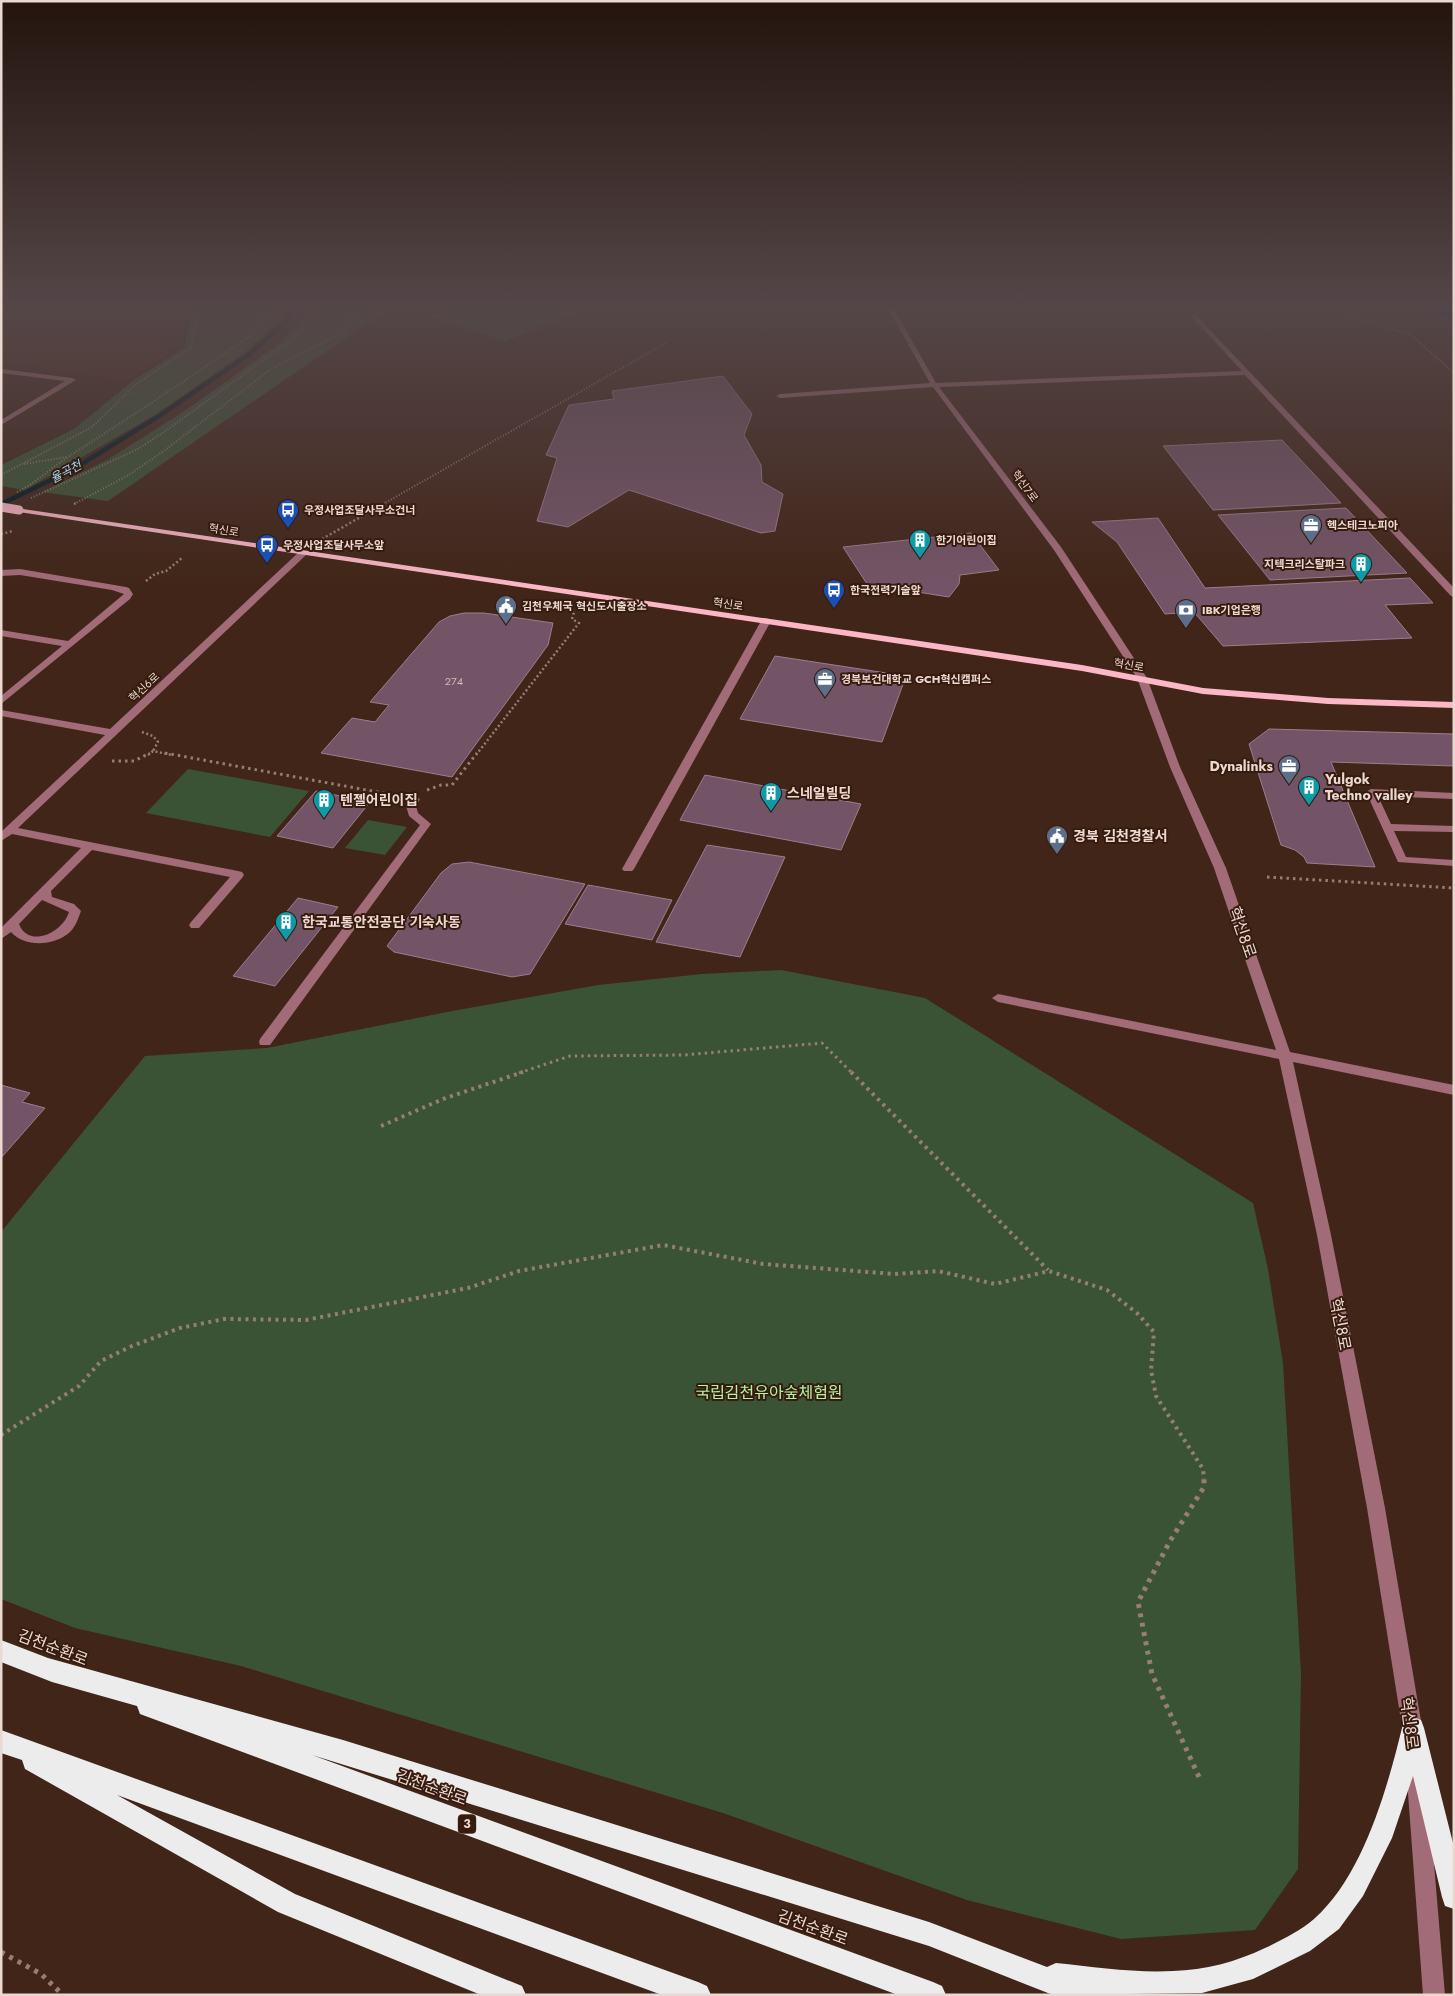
<svg xmlns="http://www.w3.org/2000/svg" width="1455" height="1996" viewBox="0 0 1455 1996" font-family="Jost,'Noto Sans KR',sans-serif">
<style>
.built{fill:#4c2919}
.green{fill:#3a5334}
.lines{fill:none;stroke-linecap:round;stroke-linejoin:round}
.stream-far1{stroke:#011925;stroke-width:4.5}
.stream{stroke:#011925;stroke-width:5.5}
.river{fill:#011925;fill-rule:evenodd}
.building{fill:#735466;stroke:#9d7c8e}
.path-far4{stroke:#957e73;stroke-width:2;stroke-dasharray:1 2;stroke-linecap:butt}
.path-far3{stroke:#957e73;stroke-width:2.5;stroke-dasharray:2 2.5;stroke-linecap:butt}
.path-far2{stroke:#957e73;stroke-width:3;stroke-dasharray:2.5 4;stroke-linecap:butt}
.path-far1{stroke:#957e73;stroke-width:4;stroke-dasharray:3 4.5;stroke-linecap:butt}
.path{stroke:#957e73;stroke-width:5;stroke-dasharray:4 5.5;stroke-linecap:butt}
.minor{fill:#a16b78;fill-rule:evenodd}
.major{fill:#fbb7c6;fill-rule:evenodd}
.highway{fill:#ececec;fill-rule:evenodd}
.major-bridge{stroke:#fbb7c6;stroke-width:9}
.labels{text-anchor:middle;stroke-width:4;stroke-linejoin:round;paint-order:stroke}
.far-street-label{font-size:11px;fill:#ebd8d0;stroke:#361b0f}
.far-poi-label{font-size:11px;font-weight:bold;fill:#ebd8d0;stroke:#361b0f;text-anchor:start}
.number-label{font-size:11px;fill:#cdb7b6}
.far-water-label{font-size:12px;font-style:italic;fill:#9cd9f9;stroke:#361b0f}
.shield{fill:#361b0f;stroke:#b59f96;stroke-width:1}
.shield-label{font-size:12px;font-weight:bold;fill:#ebd8d0}
.poi-label{font-size:14px;font-weight:bold;fill:#ebd8d0;stroke:#361b0f;text-anchor:start}
.near-street-label{font-size:16px;fill:#ebd8d0;stroke:#361b0f}
.near-park-label{font-size:16px;fill:#b2f3a1;stroke:#361b0f}
</style>
<rect width="100%" height="100%" fill="#412518"/>
<!-- built -->
<path class="built" d="M1,307H176L187,311L183,343L128,380L1,363Z"/>
<!-- green -->
<path class="green" d="M182,307H283L281,320L244,353L155,415L25,490L1,486V465L74,429L134,380L184,348L192,311Z
M315,307H391L108,501L42,492L107,460L186,410L277,345Z
M454,307H591L505,341L430,316Z
M188,769L309,791L270,837L146,813Z
M368,820L407,827L385,855L345,848Z
M781,970L925,998L1253,1203L1268,1269L1283,1363L1301,1673L1298,1869L1255,1930L1121,1939L967,1900L723,1813L241,1666L75,1628L1,1599V1232L145,1056L267,1048L452,1011L598,985L702,974Z"/>
<g class="lines">
<!-- stream-far1 -->
<path class="stream-far1" d="M1,504L72,470L159,416L250,354L288,320L290,307"/>
<!-- stream -->
<path class="stream" d="M1,504L3,503"/>
<!-- river -->
<path class="river" d="M1423,307H1454V320L1426,312Z"/>
</g>
<!-- building -->
<path class="building" d="M723,376L752,414L744,435L761,465L762,482L783,494L775,531L761,533L629,490L568,527L537,521L557,458L546,455L569,405L614,399L612,391Z
M1282,440L1341,503L1213,510L1163,446Z
M1346,508L1407,573L1270,580L1218,515Z
M1158,518L1205,588L1410,578L1433,603L1385,605L1412,638L1223,646L1194,612L1165,614L1117,542L1092,522Z
M971,533L999,570L960,575L959,584L949,597L867,584L843,547Z
M464,613H484L553,623L548,645L452,777L321,753L352,718L375,722L389,705L370,702L439,622L450,616Z
M775,656L906,676L882,742L740,719Z
M1269,729L1454,734V766L1331,762L1375,867L1307,863L1304,857L1295,850L1281,845L1249,744Z
M705,775L861,804L841,850L680,820Z
M316,791L370,802L333,848L277,836Z
M707,845L785,857L740,957L656,942Z
M469,862L585,884L530,974L512,977L394,952L387,946L441,873L452,864Z
M588,885L672,900L652,940L565,924Z
M298,898L338,907L275,986L233,976Z
M1,1085L30,1093L22,1102L45,1108L1,1158Z"/>
<g class="lines">
<!-- path-far4 -->
<path class="path-far4" d="M195,307L217,310L264,311
M1319,307L1411,335L1454,373
M1407,307L1454,321
M24,464L67,457
M1,475L92,427L135,385L191,348L197,315L208,307
M17,492C37,482 52,467 71,455C131,417 190,377 249,337L264,321V307
M31,498L136,450L164,432L302,332L308,307
M74,504L127,476L161,453L271,369L347,330L356,307
M383,504L666,343"/>
<!-- path-far3 -->
<path class="path-far3" d="M74,504L76,503
M1,534L13,531
M322,539L385,503
M146,581L155,574L166,571L182,558
M142,732L153,736L158,742L153,751
M148,755L153,751L172,755
M476,755L579,623L572,619L574,612"/>
<!-- path-far2 -->
<path class="path-far2" d="M165,753L399,796
M112,761H134L150,753
M427,790L441,785H452L477,753
M1267,877L1454,888
M519,1073L570,1056L684,1055L822,1043L852,1073"/>
<!-- path-far1 -->
<path class="path-far1" d="M851,1072L1048,1270
M381,1126L443,1099L523,1072
M1,1435L79,1386L101,1361L132,1346L180,1328L224,1319L306,1320L468,1288L519,1271L663,1245L763,1264L895,1274L938,1271L995,1284L1049,1271L1107,1290L1137,1313L1154,1332L1151,1370L1156,1396L1203,1469L1204,1479"/>
<!-- path -->
<path class="path" d="M1199,1777L1152,1674L1138,1602L1170,1541L1204,1487V1478
M1,1952L41,1974L63,1995"/>
<!-- minor -->
<path class="minor" d="M887,307H893L936,383L1242,371L1190,315L1195,314L1454,588V597L1451,596L1245,375L939,387L1061,547L1147,678L1180,767L1226,868L1290,1052L1454,1085V1095L1293,1062L1331,1235L1385,1508L1423,1733L1420,1740L1413,1743L1406,1740L1403,1733L1367,1508L1317,1235L1279,1059L998,1002L992,998L998,994L1276,1050L1214,868L1170,767L1137,678L1054,550L933,387L780,398L776,396L780,394L930,383Z
M1,369L72,378L76,380L1,425V420L65,381L1,373Z
M303,550L307,553L306,555L18,828L238,871L242,872L244,875L242,878L199,928H191L189,925L191,922L230,877L92,850L51,891L52,897L74,904L81,911C78,919 76,926 70,932C55,946 25,948 11,932L1,939V928L81,848L12,834L1,841V832L105,735L1,716V710L110,729L300,551ZM42,900L69,912C62,934 28,948 19,924Z
M20,569L126,587L129,588L133,594L130,599L1,704V696L62,646L1,636V630L68,641L124,594L112,590L20,575L1,576V570Z
M766,618L771,621L634,869L632,871H624L622,869L761,621Z
M1371,789L1454,793V799L1378,796L1391,824L1454,826V832L1394,831L1406,857L1454,860V866L1398,862L1366,792Z
M415,796L420,799L416,806L418,813L431,824L270,1045H260L259,1042L260,1039L420,825L409,816L406,806L411,797Z
M1417,1770L1424,1773L1427,1780L1445,1995H1423L1407,1780L1410,1773Z"/>
<!-- major -->
<path class="major" d="M16,508L1082,665L1203,688L1328,698L1454,702V708L1328,704L1203,694L1082,671L19,512L15,510Z"/>
<!-- highway -->
<path class="highway" d="M1,1640L48,1658L343,1740L929,1922L1047,1967L1056,1963C1095,1967 1134,1973 1173,1971C1205,1970 1236,1962 1265,1948C1282,1940 1300,1931 1314,1919C1363,1876 1387,1789 1402,1728L1405,1720L1413,1717L1421,1720L1424,1728L1454,1847V1909L1445,1906L1442,1897L1413,1776L1392,1838L1363,1896L1339,1929L1310,1951L1253,1979L1202,1993L1053,1995L929,1946L312,1755L933,1982L942,1986L946,1995H898L148,1717L140,1714L137,1706L52,1682L1,1662Z
M1,1730L698,1982L707,1986L711,1995H662L117,1795L295,1894L522,1986L526,1995H481L278,1912L25,1769L22,1760L1,1753Z"/>
<!-- major-bridge -->
<path class="major-bridge" d="M1,507L19,510"/>
</g>
<!-- sky -->
<linearGradient id="sky" x2="0" y2="1"><stop stop-color="#24140d"/><stop offset="0.52" stop-color="#544648"/><stop offset="1" stop-color="#544648" stop-opacity="0"/></linearGradient>
<rect width="1455" height="587" fill="url(#sky)"/>
<!-- icons -->
<defs>
<g id="bus-pin" transform="scale(1.125)"><path d="M0 17L-7.5 6A9.5 9.5 0 1 1 7.5 6Z" fill="#1a4fb4" stroke="#361b0f"/><path d="M-5-6H5V4H4V6H2V4H-2V6H-4V4H-5ZM-3.5-4V0h7V-4ZM-3.5 1.2v1.5H-2V1.2ZM2 1.2v1.5H3.5V1.2Z" fill="#fff"/></g>
<g id="office-pin" transform="scale(1.125)"><path d="M0 17L-7.5 6A9.5 9.5 0 1 1 7.5 6Z" fill="#5c6f8a" stroke="#361b0f"/><path d="M-6-3h4V-5.5h4V-3h4V5H-6ZM-1-4.5V-3h2v-1.5ZM-6 0V1H6V0Z" fill="#fff"/></g>
<g id="building-pin" transform="scale(1.125)"><path d="M0 17L-7.5 6A9.5 9.5 0 1 1 7.5 6Z" fill="#0f9aa8" stroke="#361b0f"/><path d="M-4-6H4V6H1V3H-1V6H-4ZM-2.5-4.3h1.7v1.8h-1.7ZM.8-4.3h1.7v1.8H.8ZM-2.5-1h1.7V.8h-1.7ZM.8-1h1.7V.8H.8Z" fill="#fff"/></g>
<g id="civic-pin" transform="scale(1.125)"><path d="M0 17L-7.5 6A9.5 9.5 0 1 1 7.5 6Z" fill="#5c6f8a" stroke="#361b0f"/><path d="M-.6-6.5H3V-4.5H.6V-3L4-1V1h2V6H-6V1h2V-1L-.6-3ZM-1.2 2.5V6h2.4V2.5Z" fill="#fff"/></g>
<g id="bank-pin" transform="scale(1.125)"><path d="M0 17L-7.5 6A9.5 9.5 0 1 1 7.5 6Z" fill="#5c6f8a" stroke="#361b0f"/><path d="M-6-4H6V4H-6ZM0-2.3a2.3 2.3 0 1 0 0 4.6a2.3 2.3 0 1 0 0-4.6Z" fill="#fff"/></g>
</defs>
<g fill-rule="evenodd">
<use href="#bus-pin" x="288" y="510"/>
<use href="#office-pin" x="1311" y="525"/>
<use href="#building-pin" x="920" y="540"/>
<use href="#bus-pin" x="267" y="545"/>
<use href="#building-pin" x="1361" y="564"/>
<use href="#bus-pin" x="834" y="590"/>
<use href="#civic-pin" x="506" y="606"/>
<use href="#bank-pin" x="1186" y="610"/>
<use href="#office-pin" x="825" y="679"/>
<use href="#office-pin" x="1289" y="766"/>
<use href="#building-pin" x="1309" y="787"/>
<use href="#building-pin" x="771" y="793"/>
<use href="#building-pin" x="324" y="800"/>
<use href="#civic-pin" x="1057" y="836"/>
<use href="#building-pin" x="286" y="922"/>
</g>
<g class="labels">
<!-- far-street labels -->
<g class="far-street-label">
<text transform="translate(1025 486) rotate(54)" y="4">혁신7로</text>
<text transform="translate(224 530) rotate(9)" y="4">혁신로</text>
<text transform="translate(728 604) rotate(8)" y="4">혁신로</text>
<text transform="translate(1129 665) rotate(10)" y="4">혁신로</text>
<text transform="translate(144 687) rotate(-43)" y="4">혁신6로</text>
</g>
<!-- far-poi labels -->
<g class="far-poi-label">
<text x="304" y="514">우정사업조달사무소건너</text>
<text x="1327" y="529">헥스테크노피아</text>
<text x="936" y="544">한기어린이집</text>
<text x="283" y="549">우정사업조달사무소앞</text>
<text x="1345" y="568" text-anchor="end">지텍크리스탈파크</text>
<text x="850" y="594">한국전력기술앞</text>
<text x="522" y="610">김천우체국 혁신도시출장소</text>
<text x="1202" y="614">IBK기업은행</text>
<text x="841" y="683">경북보건대학교 GCH혁신캠퍼스</text>
</g>
<!-- number labels -->
<g class="number-label">
<text x="454" y="685">274</text>
</g>
<!-- far-water labels -->
<g class="far-water-label">
<text transform="translate(66 472) rotate(-28)" y="4">율곡천</text>
</g>
<!-- shield labels -->
<rect class="shield" x="458" y="1814.5" width="18" height="19" rx="4"/>
<g class="shield-label">
<text x="467" y="1828">3</text>
</g>
<!-- poi labels -->
<g class="poi-label">
<text x="1273" y="771" text-anchor="end">Dynalinks</text>
<text x="1325" y="784">Yulgok<tspan x="1325" dy="16">Techno valley</tspan></text>
<text x="787" y="798">스네일빌딩</text>
<text x="340" y="805">텐젤어린이집</text>
<text x="1073" y="841">경북 김천경찰서</text>
<text x="302" y="927">한국교통안전공단 기숙사동</text>
</g>
<!-- near-street labels -->
<g class="near-street-label">
<text transform="translate(1243 932) rotate(71)" y="6">혁신8로</text>
<text transform="translate(1341 1324) rotate(79)" y="6">혁신8로</text>
<text transform="translate(53 1647) rotate(21)" y="6">김천순환로</text>
<text transform="translate(1410 1723) rotate(83)" y="6">혁신8로</text>
<text transform="translate(432 1787) rotate(20)" y="6">김천순환로</text>
<text transform="translate(813 1927) rotate(20)" y="6">김천순환로</text>
</g>
<!-- near-park labels -->
<g class="near-park-label">
<text x="769" y="1398">국립김천유아숲체험원</text>
</g>
</g>
<!-- border -->
<rect width="1455" height="1996" fill="none" stroke="#ebd8d0" stroke-width="5"/>
</svg>
